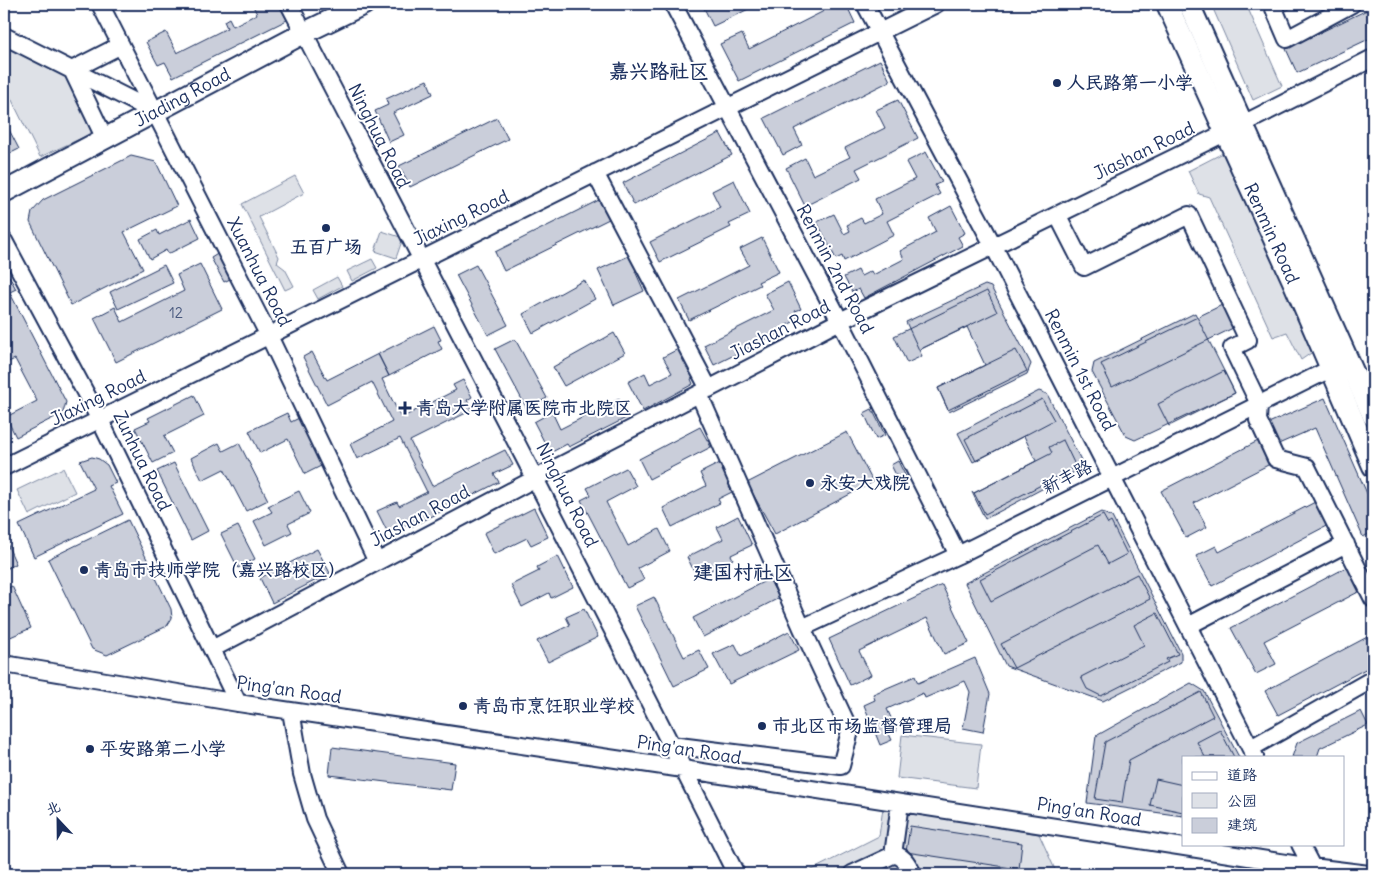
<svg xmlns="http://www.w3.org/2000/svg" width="1377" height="878" viewBox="0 0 1377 878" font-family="Delius,'LXGW WenKai TC',sans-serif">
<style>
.green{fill:#dee1e7;stroke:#7c88a2}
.building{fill:#caceda;stroke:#1b2f5e}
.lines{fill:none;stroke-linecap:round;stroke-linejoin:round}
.minor-casing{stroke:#1b2f5e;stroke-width:20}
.major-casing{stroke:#1b2f5e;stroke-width:24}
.minor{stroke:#fff;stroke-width:16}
.major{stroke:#fff;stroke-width:20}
.poi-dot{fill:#1b2f5e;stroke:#fff;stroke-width:2}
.labels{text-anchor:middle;stroke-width:4;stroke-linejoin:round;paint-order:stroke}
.number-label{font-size:15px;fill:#47577d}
.poi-label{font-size:18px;font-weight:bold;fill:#1b2f5e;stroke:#fff;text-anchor:start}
.street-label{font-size:18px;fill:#1b2f5e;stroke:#fff}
.quarter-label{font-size:20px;font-weight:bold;fill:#1b2f5e;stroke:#fff}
</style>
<rect width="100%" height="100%" fill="#fff"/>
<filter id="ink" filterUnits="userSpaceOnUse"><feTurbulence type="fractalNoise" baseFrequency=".02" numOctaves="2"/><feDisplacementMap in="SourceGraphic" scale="10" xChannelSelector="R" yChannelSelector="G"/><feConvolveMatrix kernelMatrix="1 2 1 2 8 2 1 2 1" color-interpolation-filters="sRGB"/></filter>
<g filter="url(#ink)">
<!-- green -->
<path class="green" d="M1211,4H1246L1282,86L1253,100Z
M4,45L68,75L95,132L40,157L4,84Z
M1223,153L1314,351L1301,360L1287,332L1273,337L1209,197L1199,194L1188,171Z
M295,176L304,193L259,217L279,257L277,263L285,269L294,286L285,290L242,204Z
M382,231L403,238L396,258L375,251Z
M372,259L377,268L352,281L347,271Z
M337,277L342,286L318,299L313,290Z
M63,468L75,492L29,515L17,490Z
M902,735L981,744L976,788L897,778Z
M883,808L1039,834L1057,874H804L879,836Z"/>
<!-- building -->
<path class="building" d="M252,4H279L287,20L173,77L165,62L158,65L146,42L166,32L177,53L227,28L224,21L229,18L233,26L257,14Z
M702,4H759L713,26Z
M821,4H846L855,23L739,81L720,44L742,34L749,49L824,11Z
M1276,4H1300L1281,13Z
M1371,8L1373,14V37L1297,73L1286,49Z
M880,60L890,81L794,129L802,145L783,155L764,118Z
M427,80L433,94L393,113L404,135L389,142L375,111L388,105L386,99Z
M898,100L918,138L856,169L861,178L805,206L786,168L805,158L813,175L850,157L845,148L885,128L876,110Z
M497,118L508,139L410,187L399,166Z
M4,120L19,149L9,154L4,152Z
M720,133L732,155L634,205L623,183Z
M926,152L942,182L935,185L940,194L887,221L894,235L844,261L842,256L836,259L817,222L834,214L844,234L850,231L847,225L861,218L864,223L882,214L875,199L915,179L906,162Z
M131,156L156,162L177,206L124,232L143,269L71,305L30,222L32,212L43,200Z
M734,180L750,214L729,224L731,227L660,262L650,242L720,207L712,191Z
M599,200L609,219L504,271L495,252Z
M951,206L965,233L958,237L963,246L864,298L859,289L852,292L844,277L858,270L861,276L871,271L873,275L904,259L900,251L936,232L929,218Z
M191,219L200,238L168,254L166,250L150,259L140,239L157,230L159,235Z
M762,238L779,272L758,282L760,285L689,320L679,300L749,265L740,249Z
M219,253L232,278L224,282L211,258Z
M635,253L642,268L635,271L644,291L614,305L598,270Z
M200,264L222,309L116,362L94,318L115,307L122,322L184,291L177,275Z
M164,265L173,283L118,309L110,292Z
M476,265L508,325L488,335L456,275Z
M9,276L16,289L4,295V278Z
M584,280L595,299L533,333L523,314Z
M788,282L801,309L795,311L799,319L783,327L785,330L714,365L704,345L774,310L765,294Z
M985,285L991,287L1031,364L1027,374L949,412L938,388L985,365L967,327L919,350L906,322Z
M987,291L997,312L919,350L922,356L907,363L894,336Z
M10,293L66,402L63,413L16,437L6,417L37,401L15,359L4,364V296Z
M1222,305L1233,328L1112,387L1101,364Z
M1195,313L1235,393L1135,440L1126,436L1092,372L1094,363Z
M434,326L441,340L438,341L442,349L389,376L378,354Z
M614,333L625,353L564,386L553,367Z
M515,339L547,398L527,409L495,349Z
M682,347L697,376L691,379L693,384L643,411L628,382L645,373L650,384L672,373L663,357Z
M1016,350L1027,371L948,410L938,388Z
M312,352L327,380L378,354L389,376L382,379L401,418L456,390L453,385L463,380L472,397L467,400L472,410L410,441L432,486L505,450L513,465L494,474L499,482L409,528L407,524L388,533L377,511L397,502L399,506L427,492L400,438L357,459L350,444L392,422L372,382L327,405L303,357Z
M1224,371L1235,393L1169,426L1158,404Z
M1039,391L1047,394L1081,460L1078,470L985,519L972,492L974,493L1036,461L1024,436L973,462L958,433Z
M194,395L204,416L164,436L173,453L153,463L135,428L150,421L148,418Z
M1325,398L1373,507V532L1363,537L1315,428L1274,446L1264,425Z
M619,399L628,417L569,447L567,444L550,453L534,422L552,412L560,429Z
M1042,399L1054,420L976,461L965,439Z
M872,409L885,435L876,439L864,413Z
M287,413L291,422L303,416L327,463L305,474L288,439L260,453L249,431Z
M700,427L711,447L649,479L639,459Z
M847,432L873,482L775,534L747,483Z
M1063,440L1076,467L985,514L974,493L1052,453L1049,447Z
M1258,441L1270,464L1194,503L1207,527L1186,538L1161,491Z
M219,443L223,451L239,443L268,500L246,511L224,469L202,480L191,458Z
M92,457L99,459L107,465L116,483L109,486L123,514L34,557L19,525L94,489L80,461Z
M898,461L906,477L899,481L891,465Z
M174,463L208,531L191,540L157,471Z
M720,463L732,486L729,487L732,492L718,499L720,503L672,527L663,508L706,486L700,473Z
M626,468L636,486L606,502L628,546L659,529L670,551L638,568L644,580L627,588L581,500L591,495L587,488Z
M299,491L310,513L288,524L292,532L266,545L254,521L272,512L268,506Z
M1317,501L1330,524L1212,586L1196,556L1216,546L1219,552Z
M534,508L548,537L531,545L527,538L494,554L484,533Z
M1101,512L1112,517L1181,653V662L1103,701L1006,666L965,583Z
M1103,515L1108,524L1111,522L1127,554L1108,564L1098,545L991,601L980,579Z
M738,516L752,545L731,555L733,559L697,577L687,557L723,539L717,527Z
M128,520L171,609L172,618L167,626L107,655L92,649L48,559Z
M238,526L255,559L238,568L221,534Z
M4,537L16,564L4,570Z
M317,549L330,573L272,603L260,578Z
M558,556L573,587L551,598L549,593L522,607L511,585L539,571L537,567Z
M1353,564L1366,588L1264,641L1276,664L1256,674L1231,628Z
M1137,574L1150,599L1014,668L1001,644Z
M769,579L779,598L703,637L693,618Z
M942,585L969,643L944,654L927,618L859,651L871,675L850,685L829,639Z
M12,586L31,628L8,638L4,637V590Z
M654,597L684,657L699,650L709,669L674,686L635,606Z
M584,609L598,637L548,662L537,641L570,625L566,617Z
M1157,613L1178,654L1166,659L1168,662L1101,696L1087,689L1081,677L1144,645L1134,625Z
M789,631L799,650L729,684L713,654L735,644L741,656Z
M1373,634V665L1278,715L1265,691Z
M975,658L990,694L983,732L963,728L970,692L965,681L925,698L923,693L887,709L897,731L889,734L892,740L880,745L864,705L875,700L873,694L915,676L918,683Z
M1191,683L1204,691L1239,757H1183V816L1087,803L1096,736Z
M1201,692L1213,716L1129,760L1122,803L1095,799L1105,742Z
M1361,711L1368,725L1320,748L1317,757H1292L1297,743Z
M1220,730L1234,757H1205L1197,742Z
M332,747L455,763L451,790L329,775Z
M1156,779L1183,785V812L1150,805Z
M910,826L1022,843L1019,869L906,852Z
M975,867L979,874H960Z"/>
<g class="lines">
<!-- minor casing -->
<g class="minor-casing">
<path id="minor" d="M100,4L269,336L377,562
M289,4C439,293 590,582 736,874
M673,4L840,321L958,555
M865,4L994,247L1255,757
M1272,4L1287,39L1352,4
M4,36L155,112
M72,70L105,139
M72,70L121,45
M595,173L709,389
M1058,216L1084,267L1189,215L1248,340L1232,348L1259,404L1258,420L1276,459L1307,467L1373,599
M4,241L100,420L238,703
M4,467L936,4
M1188,626L1346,544
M802,628L958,555L1340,364
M212,649L536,478L840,321L1243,124L1373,58
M4,664L238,703L683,769L1312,867L1369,874
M291,711L302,774L315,819L341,874
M671,745L841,766L850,731L802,628L699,394
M1251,748L1373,679
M1300,844L1312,867L1313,874
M893,855L900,803
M852,874L893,855C904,855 908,865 913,874"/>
</g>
<!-- major casing -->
<g class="major-casing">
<g id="major">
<path id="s1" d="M1167,4L1293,281L1373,466"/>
<path d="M1189,4L1373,416"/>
<path id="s2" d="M4,192L304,33L364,4"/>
</g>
</g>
<!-- minor -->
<use href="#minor" class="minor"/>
<!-- major -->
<use href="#major" class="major"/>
</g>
</g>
<!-- markers -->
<g class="poi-dot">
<circle cx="1057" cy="83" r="5"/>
<circle cx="326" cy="228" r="5"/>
<path d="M402.5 400.5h5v5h5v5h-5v5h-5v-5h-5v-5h5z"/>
<circle cx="810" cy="483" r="5"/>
<circle cx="84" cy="570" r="5"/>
<circle cx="463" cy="706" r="5"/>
<circle cx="762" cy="726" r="5"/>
<circle cx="90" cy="749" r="5"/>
</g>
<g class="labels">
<!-- number labels -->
<g class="number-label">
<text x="176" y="318">12</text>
</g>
<!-- poi labels -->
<g class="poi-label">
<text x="1067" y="89">人民路第一小学</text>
<text x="326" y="253" text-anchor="middle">五百广场</text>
<text x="416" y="414">青岛大学附属医院市北院区</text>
<text x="820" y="489">永安大戏院</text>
<text x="94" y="576">青岛市技师学院（嘉兴路校区）</text>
<text x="473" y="712">青岛市烹饪职业学校</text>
<text x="772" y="732">市北区市场监督管理局</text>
<text x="100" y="755">平安路第二小学</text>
</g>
<!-- street labels -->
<g class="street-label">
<text dy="6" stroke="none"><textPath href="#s2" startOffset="202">Jiading Road</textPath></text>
<text transform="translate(379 136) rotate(63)" y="6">Ninghua Road</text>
<text transform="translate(1144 151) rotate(-26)" y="6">Jiashan Road</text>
<text transform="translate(461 218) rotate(-26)" y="6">Jiaxing Road</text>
<text dy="6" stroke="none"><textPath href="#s1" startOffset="252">Renmin Road</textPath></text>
<text transform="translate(835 269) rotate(62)" y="6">Renmin 2nd Road</text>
<text transform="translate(259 272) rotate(63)" y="6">Xuanhua Road</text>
<text transform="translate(780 330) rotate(-27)" y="6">Jiashan Road</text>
<text transform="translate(1080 370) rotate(63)" y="6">Renmin 1st Road</text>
<text transform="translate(98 398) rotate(-26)" y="6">Jiaxing Road</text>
<text transform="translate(142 461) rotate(64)" y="6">Zunhua Road</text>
<text transform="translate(1067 477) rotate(-27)" y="6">新丰路</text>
<text transform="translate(567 495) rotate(63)" y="6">Ninghua Road</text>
<text transform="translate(420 516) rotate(-28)" y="6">Jiashan Road</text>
<text transform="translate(289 690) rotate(8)" y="6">Ping'an Road</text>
<text transform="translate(689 750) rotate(9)" y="6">Ping'an Road</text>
<text transform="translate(1089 812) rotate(9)" y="6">Ping'an Road</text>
</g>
<!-- quarter labels -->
<g class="quarter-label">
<text x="659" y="78">嘉兴路社区</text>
<text x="743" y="579">建国村社区</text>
</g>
</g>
<!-- margin -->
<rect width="1377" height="878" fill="none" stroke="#fff" stroke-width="20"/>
<rect x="10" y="10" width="1357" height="858" fill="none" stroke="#1b2f5e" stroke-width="2" filter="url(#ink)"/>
<!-- legend -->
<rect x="1182" y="756" width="162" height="90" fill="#ffffff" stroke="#a4acbf"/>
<rect x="1192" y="772" width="25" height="8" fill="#ffffff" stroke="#a4acbf"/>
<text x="1227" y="780" font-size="15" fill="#1b2f5e">道路</text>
<rect x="1192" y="793" width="25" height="15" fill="#dee1e7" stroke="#a4acbf"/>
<text x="1227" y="806" font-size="15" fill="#1b2f5e">公园</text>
<rect x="1192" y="818" width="25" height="15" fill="#caceda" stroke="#a4acbf"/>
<text x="1227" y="830" font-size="15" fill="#1b2f5e">建筑</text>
<!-- north arrow -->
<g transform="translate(58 820) rotate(338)" stroke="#ffffff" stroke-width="4" paint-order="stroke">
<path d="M0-4L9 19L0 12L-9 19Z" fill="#1b2f5e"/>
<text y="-8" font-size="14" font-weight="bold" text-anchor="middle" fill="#1b2f5e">北</text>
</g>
</svg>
